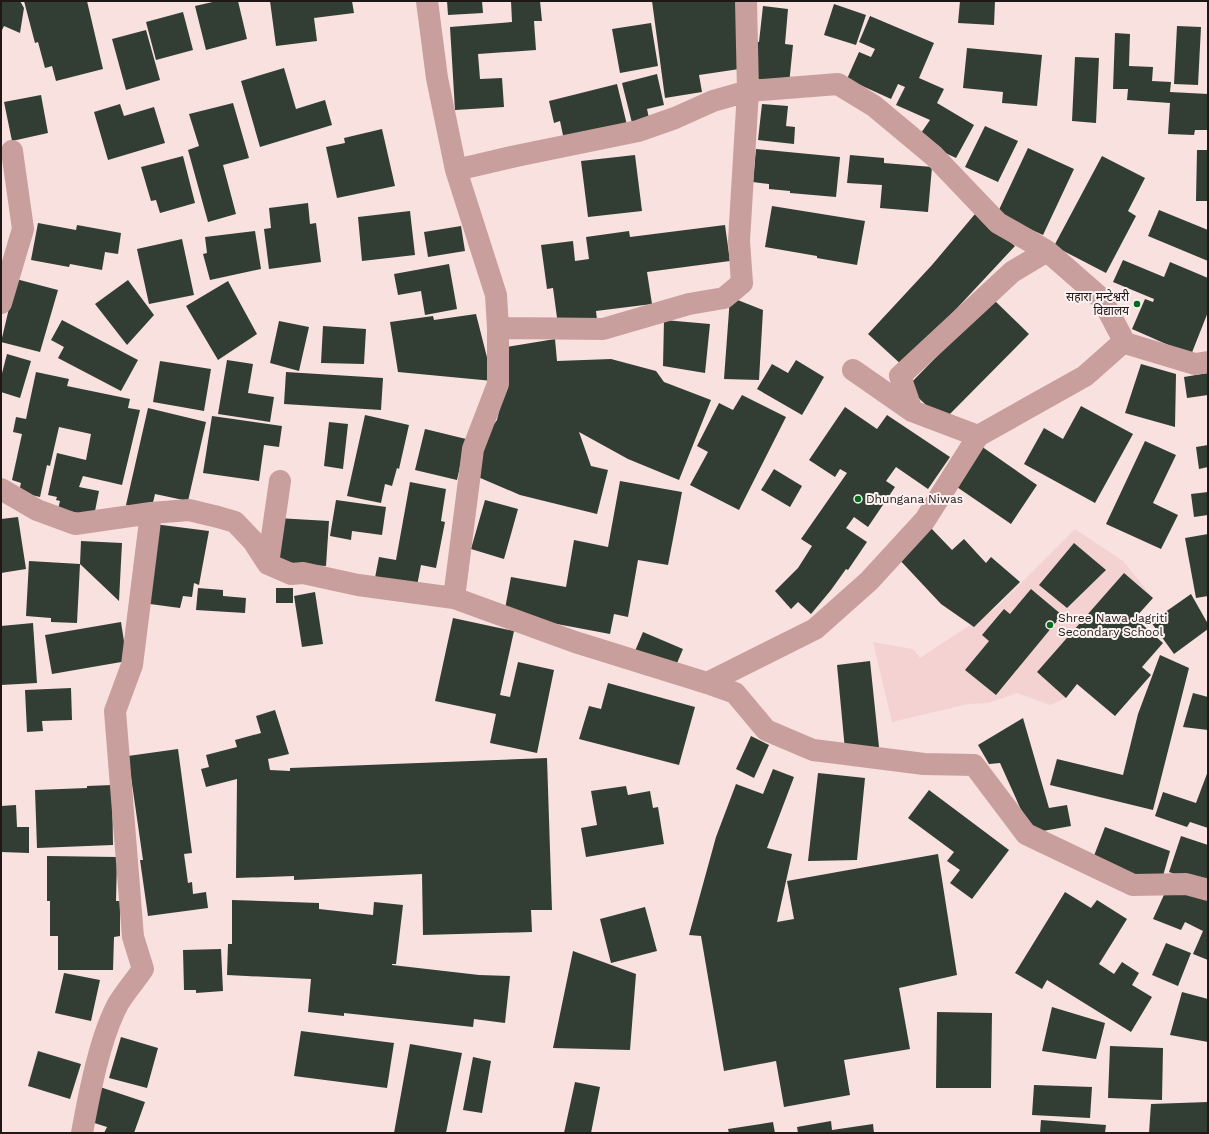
<svg xmlns="http://www.w3.org/2000/svg" width="1209" height="1134" viewBox="0 0 1209 1134" font-family="'Work Sans','Noto Sans Devanagari',sans-serif">
<style>
.built{fill:#f3d2d1}
.building{fill:#323e33}
.lines{fill:none;stroke-linecap:round;stroke-linejoin:round}
.minor{stroke:#c89f9d;stroke-width:22}
.poi-dot{fill:#006d1e;stroke:#fcf2f1;stroke-width:1.5}
.labels{text-anchor:middle;stroke-width:4;stroke-linejoin:round;paint-order:stroke}
.poi-label{font-size:12px;fill:#201817;stroke:#fcf2f1;text-anchor:start}
</style>
<rect width="100%" height="100%" fill="#f9e1e0"/>
<!-- built -->
<path class="built" d="M1075,529L1123,561L1153,598L1066,698L1050,705L1017,693L988,703L968,704L892,722L873,642L913,649L920,658L996,608Z"/>
<!-- building -->
<path class="building" d="M1,1H20L24,8L20,33L4,26L1,32Z
M24,1H87L103,69L56,81L52,66L45,68L38,42L35,43Z
M217,1H238L247,39L206,50L195,6Z
M270,1H352L354,13L314,18L317,41L276,46Z
M447,1H482L483,13L448,15Z
M511,1H540L542,21H534L536,50L478,54L480,79L502,78L504,107L455,110L450,27L512,22Z
M652,1H741L746,68L699,75L702,92L665,98Z
M960,1H995L994,25L958,23Z
M834,4L866,15L856,45L824,35Z
M763,6L788,9L785,44L793,45L789,84L750,81L754,42H759Z
M183,12L193,50L156,60L146,22Z
M870,16L934,43L919,78L944,89L937,103L974,125L956,158L937,149L919,136L930,120L896,105L905,87L898,84L891,99L847,79L859,52L871,57L875,49L859,42Z
M651,23L658,66L620,73L612,29Z
M1177,26L1201,27L1198,85L1174,84Z
M146,30L160,80L126,90L112,39Z
M1115,33L1130,34L1129,66L1153,67L1152,81L1171,82L1170,92L1208,94V130H1195L1194,135L1168,134L1170,103L1127,100L1128,89H1113Z
M967,48L1042,55L1037,106L1002,103L1003,92L963,88Z
M1075,57L1099,58L1096,123L1072,121Z
M284,68L296,109L325,100L332,125L260,147L241,81Z
M657,74L664,105L647,109L650,123L633,127L622,83Z
M617,84L627,125L564,140L560,121L554,123L549,101Z
M41,95L48,133L12,141L4,102Z
M233,103L249,158L223,165L236,214L208,222L188,150L199,146L189,114Z
M120,104L124,116L154,107L165,143L108,160L94,112Z
M762,104L788,106L786,126L795,127L794,144L758,140Z
M985,126L1018,141L998,182L965,167Z
M382,129L395,186L337,198L326,147L345,143L344,138Z
M1028,148L1074,169L1043,235L997,214Z
M756,149L840,157L836,197L790,193V191L769,189V184L753,182Z
M1197,150H1208V201H1196Z
M635,155L642,211L588,217L581,161Z
M850,155L884,158V163L932,167L928,212L880,208L882,185L847,183Z
M183,156L195,203L160,213L156,200L151,201L141,167Z
M1102,156L1145,178L1128,211L1136,216L1106,273L1054,246Z
M308,203L310,224L316,223L321,262L269,269L264,229L271,228L269,208Z
M772,206L865,221L857,265L817,258V256L765,247Z
M1159,210L1208,230V261L1148,236Z
M410,211L415,255L362,261L358,217Z
M975,214L1015,246L903,366L868,334L932,265Z
M38,223L76,230L77,225L121,233L118,254L105,252L102,270L70,264L69,267L31,260Z
M725,225L730,261L647,272L652,304L596,311L597,320L558,325L553,288L547,289L541,245L573,241L575,261L589,259L586,237L629,231L630,237Z
M461,226L465,251L428,257L424,232Z
M255,231L261,269L210,280L203,254L207,253L205,237Z
M182,239L194,295L149,304L137,249Z
M1123,260L1164,277L1170,262L1208,278V312L1191,355L1132,329L1145,299L1153,302L1154,299L1113,282Z
M449,264L457,309L425,315L421,291L398,295L394,274Z
M16,279L58,290L40,352L1,342Z
M128,280L154,315L127,345L95,304Z
M228,281L257,334L218,360L186,306Z
M730,297L763,310L759,380L724,379Z
M993,299L1029,334L943,421L907,387Z
M476,314L493,381L398,372L390,322L433,316L434,320Z
M62,320L138,360L121,391L58,358L64,347L51,340Z
M664,320L710,324L705,373L663,366Z
M279,321L309,327L299,371L270,363Z
M323,326L366,329L364,364L321,363Z
M555,339L557,361L611,359L656,371L664,382L711,400L679,480L628,459L579,432L591,466L608,470L597,514L520,495L478,477L486,435L497,420L508,373L507,347Z
M7,354L31,361L20,398L1,392V377Z
M227,360L253,364L248,393L274,397L270,422L218,414Z
M796,360L824,377L802,415L757,389L772,364L788,373Z
M160,361L211,369L204,411L153,402Z
M1141,364L1176,374L1175,427L1125,413Z
M36,372L69,379L67,386L130,399L128,408L140,410L122,485L83,476L79,487L99,491L94,516L58,509L60,501L56,500L57,497L48,495L57,453L86,460L91,434L59,427L50,466L47,465L40,497L19,492L21,483L12,480L22,434L13,432L16,417L26,419Z
M286,372L383,378L381,410L284,404Z
M1208,373V395L1187,398L1184,377Z
M742,395L786,417L739,510L690,485L708,452L697,446L719,403L733,410Z
M1081,406L1133,434L1095,503L1024,464L1044,428L1063,439Z
M845,407L877,429L887,415L950,457L928,489L896,467L886,481L895,487L868,527L854,517L846,528L867,542L848,570L846,569L831,590L811,614L798,602L791,609L775,591L798,568L812,546L801,539L847,473L840,469L835,477L809,460Z
M148,408L206,422L188,501L155,494L151,511L126,505Z
M365,415L409,425L399,469L397,468L392,486L385,484L381,503L347,496Z
M212,416L282,426L279,447L264,445L259,481L203,473Z
M329,422L348,424L343,469L324,466Z
M425,429L466,439L457,480L415,470Z
M1145,441L1176,455L1153,503L1178,515L1161,549L1106,524Z
M1208,445V467L1199,469L1196,447Z
M981,446L1037,485L1011,524L954,485Z
M774,469L802,486L790,507L761,490Z
M620,481L682,492L668,565L638,560L628,617L614,614L610,634L504,614L511,577L566,587L574,540L608,547Z
M410,482L446,489L441,521L445,522L436,568L421,565L416,591L374,583L379,557L396,560Z
M1208,492V515L1194,517L1191,494Z
M336,500L386,507L382,535L352,531L351,540L330,536Z
M485,500L518,509L504,559L471,549Z
M18,517L26,569L1,573V519Z
M277,518L329,521L326,566L274,563Z
M154,524L209,531L199,585L194,583L192,597L183,596L180,608L150,604Z
M930,527L952,550L964,539L986,563L991,557L1020,582L974,627L941,604L897,557Z
M1208,534V596L1196,598L1185,538Z
M81,541L122,543L119,601L80,564Z
M1074,543L1106,570L1067,608L1039,585Z
M29,561L80,564L77,623L51,622V618L26,616Z
M1124,573L1153,598L1135,618L1163,643L1142,667L1151,675L1115,716L1077,684L1066,698L1037,672Z
M198,588L223,590V596L246,598L245,613L196,610Z
M276,588H293V603H276Z
M1031,589L1062,615L996,695L965,670L989,641L982,635L1004,609L1010,614Z
M315,592L323,644L302,647L294,596Z
M1191,594L1208,624V629L1174,654L1151,622Z
M453,618L514,631L500,695L510,697L518,662L554,670L537,753L490,743L496,714L435,701Z
M121,622L127,661L52,674L45,635Z
M33,623L37,683L1,685V626Z
M643,632L683,649L675,668L635,651Z
M1160,655L1189,668L1153,810L1050,785L1057,759L1123,775L1138,714Z
M870,661L879,747L845,750L837,665Z
M608,683L695,707L679,765L579,739L589,706L601,709Z
M71,688L72,720L42,721L43,731L27,732L25,690Z
M1193,693L1208,697V730L1183,727Z
M275,710L289,754L268,759L270,770L290,771V768L547,758L552,910H531L532,932L423,935L422,874L294,880V876L236,878L237,779L206,787L201,769L209,767L206,755L237,747L235,740L261,733L256,716Z
M1023,718L1049,808L1067,805L1071,826L1026,834L1022,812L1000,763L989,764L978,745Z
M751,736L769,745L754,778L736,769Z
M178,749L192,853L184,854L188,883L192,882L193,894L206,892L208,908L148,916L140,860H143L128,756Z
M773,769L794,777L767,848L792,854L777,922L794,919L787,881L938,854L957,975L899,988L910,1049L844,1060L850,1095L784,1107L776,1061L724,1071L701,936L689,935L716,837L736,784L763,794Z
M1208,771V828L1190,822L1187,827L1155,816L1163,792L1196,803Z
M818,773L865,778L857,860L808,861Z
M112,785L113,845L37,848L35,790L87,788V786Z
M626,786L628,795L650,791L653,808L658,807L664,844L586,857L581,828L597,825L591,791Z
M929,790L1009,850L972,899L950,883L960,870L947,861L954,852L908,818Z
M16,805L17,827H29V853L1,852V806Z
M1105,827L1170,851L1161,883L1092,861Z
M1181,836L1208,845V885L1169,872Z
M47,856L117,857L116,901H120V936L114,937L113,970H58V936H50V901H47Z
M1168,886L1208,897V960L1193,954L1203,931L1185,922L1181,930L1153,919Z
M1065,892L1091,908L1097,900L1127,919L1099,964L1114,974L1122,962L1139,973L1132,985L1152,997L1131,1032L1047,980L1042,989L1015,973Z
M232,900L319,903V909L373,915L374,902L403,905L396,964H392V965L479,975L510,976L505,1023L474,1019L473,1027L344,1013V1016L308,1012L311,979L227,975L228,944H232Z
M645,907L657,951L611,963L600,919Z
M1166,943L1191,953L1178,986L1152,975Z
M221,949L223,991L196,993V990H184L183,950Z
M573,951L636,974L630,1050L553,1048Z
M64,973L100,980L91,1021L55,1013Z
M1182,992L1208,999V1042L1170,1035Z
M1052,1007L1105,1023L1096,1059L1042,1051Z
M937,1012L992,1013L991,1088H936Z
M301,1031L394,1043L387,1088L294,1076Z
M121,1037L158,1048L147,1088L109,1078Z
M410,1044L462,1053L446,1133H394Z
M1110,1046L1163,1048L1162,1100L1108,1098Z
M38,1051L81,1064L70,1099L28,1086Z
M473,1057L491,1061L482,1113L463,1110Z
M575,1082L600,1087L591,1133H564Z
M1034,1085L1092,1087L1090,1118L1032,1115Z
M100,1087L145,1102L134,1133H104L107,1127L88,1121Z
M1208,1102V1133H1149L1151,1104Z
M1041,1120L1106,1125L1105,1133H1040Z
M831,1121L832,1130L873,1124L874,1133H798L797,1127Z
M773,1122L775,1133H729L728,1129Z"/>
<g class="lines">
<!-- minor -->
<path class="minor" d="M427,1L437,78L456,170L496,295L498,328V384L473,449L454,598
M456,170L516,156L638,131L675,118L713,101L748,91L838,84L874,106L934,156L998,223L1047,251
M1,303L23,229L12,151
M498,328L603,329L689,304L724,298L742,283L739,241L748,91L746,1
M1125,343L1195,364L1208,362
M853,370L912,411L978,436
M1,489L37,510L75,524L151,513L189,510L218,517L235,522L253,541L268,564L291,574L303,573L358,585L454,598L575,642L707,683L735,693L766,730L813,750L924,764L974,765L1026,834L1133,885L1186,884L1208,890
M268,564L280,481
M707,683L815,629L869,581L925,520L978,436L1085,376L1120,345L1125,343L1102,299L1047,251L1012,272L900,376L912,411
M82,1133C89,1095 100,1037 118,1004C125,992 135,981 143,969L133,937L115,711L132,665L151,513"/>
</g>
<!-- markers -->
<g class="poi-dot">
<circle cx="1137" cy="304" r="4"/>
<circle cx="858" cy="499" r="4"/>
<circle cx="1050" cy="625" r="4"/>
</g>
<g class="labels">
<!-- poi labels -->
<g class="poi-label">
<text x="1129" y="301" text-anchor="end">सहारा मन्टेश्वरी<tspan x="1129" dy="14">विद्यालय</tspan></text>
<text x="866" y="503">Dhungana Niwas</text>
<text x="1058" y="622">Shree Nawa Jagriti<tspan x="1058" dy="14">Secondary School</tspan></text>
</g>
</g>
<!-- border -->
<rect width="1209" height="1134" fill="none" stroke="#201817" stroke-width="4"/>
</svg>
